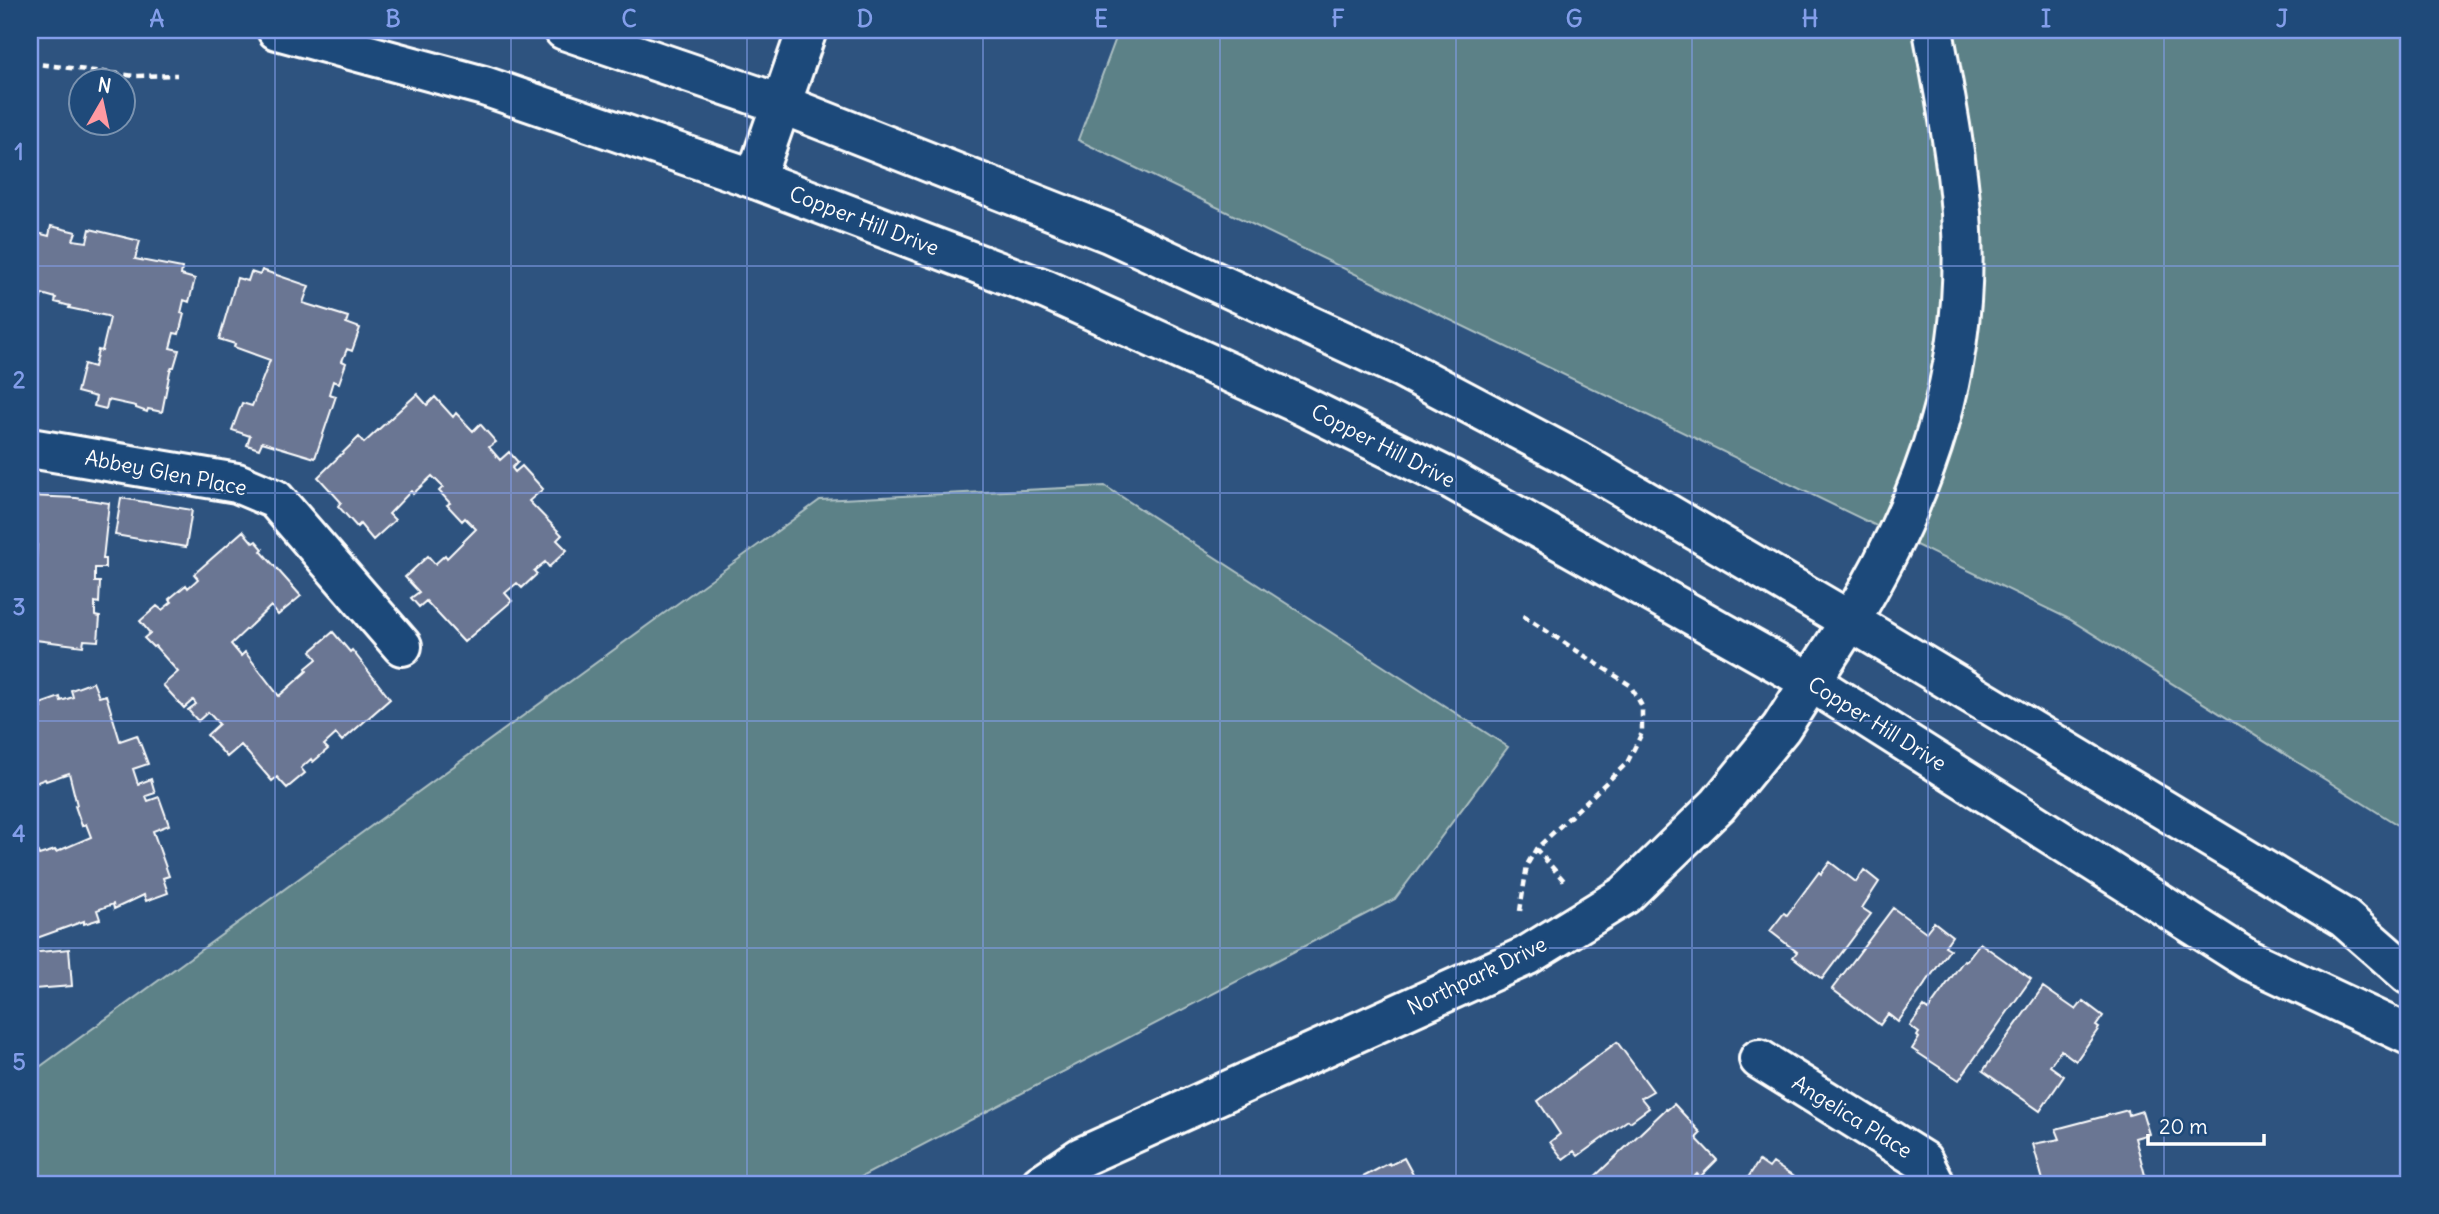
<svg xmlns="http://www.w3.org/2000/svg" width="2439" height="1214" viewBox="0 0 2439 1214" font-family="Delius,sans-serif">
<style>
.green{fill:#5b8187;stroke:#adc0c3;stroke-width:2}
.building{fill:#6b7693;stroke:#fff;stroke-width:2}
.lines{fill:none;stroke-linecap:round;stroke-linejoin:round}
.minor-casing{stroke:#fff;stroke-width:44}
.major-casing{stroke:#fff;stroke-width:44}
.path{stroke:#fff;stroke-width:4.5;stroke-dasharray:7 5;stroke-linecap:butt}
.minor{stroke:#1f4a7a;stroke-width:38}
.major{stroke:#1f4a7a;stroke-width:38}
.grid{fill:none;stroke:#839eea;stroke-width:2;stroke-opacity:0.55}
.labels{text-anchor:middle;stroke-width:5;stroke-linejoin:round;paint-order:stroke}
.street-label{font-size:21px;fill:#fff;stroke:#1f4a7a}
.neatline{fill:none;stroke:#839eea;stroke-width:2.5}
.grid-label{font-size:23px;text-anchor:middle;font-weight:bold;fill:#839eea}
</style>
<rect width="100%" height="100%" fill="#2e537f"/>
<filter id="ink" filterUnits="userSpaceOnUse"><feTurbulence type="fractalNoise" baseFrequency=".0143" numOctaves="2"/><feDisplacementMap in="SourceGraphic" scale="14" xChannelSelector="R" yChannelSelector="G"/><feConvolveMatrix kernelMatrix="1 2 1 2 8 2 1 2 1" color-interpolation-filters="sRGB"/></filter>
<g filter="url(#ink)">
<!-- green -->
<path class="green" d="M1119,30H2409V832L2069,619L1078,140Z
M1105,486L1508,747L1395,899L861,1177L853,1184H30V1074L820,500Z"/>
<!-- building -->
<path class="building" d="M51,226L76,232L73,240L87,242L90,229L140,241L135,259L182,268L181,275L195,279L189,302L184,300L181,313L184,314L179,334L174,333L170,348L179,350L174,367H172L170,371L162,412L148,409L147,412L136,408V406L108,400L106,409L94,406L96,397L77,392L84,364L94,367L98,350L102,351L110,318L107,316L69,308L70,306L55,302L56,298L42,294L30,337V231L49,236Z
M262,270L309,286L303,303L348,317L346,323L360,328L352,351L347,349L342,361L346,363L339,383L333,381L329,394L336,396L315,458L262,442L259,449L247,445L250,436L232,430L242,403L252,406L270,360L234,347L235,344L219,339L237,278L248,281L251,272L260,275Z
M30,350L37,352L31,380H30Z
M417,394L427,405L435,397L453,417L456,413L473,431L480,424L496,442L489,447L500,460L509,452L518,462L512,468L515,472L522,466L543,489L529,501L562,535L557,540L567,550L549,567L545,562L534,571L537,574L522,588L517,583L505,593L512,601L464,642L426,601L419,607L411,598L419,592L405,577L428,556L435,564L445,555L447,558L476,529L465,518L462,521L447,505L450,503L439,491L443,487L432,476L413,494L411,491L389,514L395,520L373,540L360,524L357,527L338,506L341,502L318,477L359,437L364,443Z
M30,496L76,498L109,503L103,559H105V568H95V582H100L99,603L95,602V616L100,617L98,641L84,640L83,646L35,640L34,659H30V576L35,577L37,543L30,542Z
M121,498L192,510L186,547L115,535Z
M243,531L253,543L256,541L263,549L261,551L301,596L278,615L271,606L231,644L241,656L245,652L279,696L307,671L306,668L317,659L311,651L333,632L350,652L352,650L390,699L342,741L336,734L324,745L328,749L313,762L311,759L301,768L305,773L287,788L277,777L272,781L241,745L227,757L207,735L219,724L208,712L198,721L188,710L196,704L193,700L184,708L163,685L178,672L155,646L153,647L144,638L150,633L140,621L157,606L162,610L172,602L169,599L186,585L188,588L198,579L194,574Z
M93,682L99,697L106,695L120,741L137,735L148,764L133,769L138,784L151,779L155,793L146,796L148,801L159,797L169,825L153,831L169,876L163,878L168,893L146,901L144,895L114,909L113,904L97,910L100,919L84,924V921L37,938L33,923L30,924V849L36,847L39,855L55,850L56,852L91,837L86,824L82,826L75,806L77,805L69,773L46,781L45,779L30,785V787V713L42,708L40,704L60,697L61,701L73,697L71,690Z
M1830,862L1856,882L1864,870L1879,882L1862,908L1871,914L1822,979L1793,957L1797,952L1770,931L1784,913L1787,915L1819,872L1821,874Z
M1893,908L1926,932L1934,922L1952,936L1945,946L1950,949L1898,1022L1888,1014L1880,1025L1832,989Z
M1980,943L2031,979L1959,1080L1912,1049L1919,1038L1917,1036L1919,1033L1910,1026L1924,1007L1928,1010L1964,960L1966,961Z
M69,949L72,986L34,989L30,953Z
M2043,987L2076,1010L2083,1001L2103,1016L2096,1026L2099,1028L2076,1061L2061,1050L2050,1066L2064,1076L2040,1111L1983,1071Z
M1617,1042L1653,1091L1641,1098L1649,1108L1630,1122L1628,1120L1578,1156L1574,1151L1563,1159L1550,1142L1560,1134L1538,1101Z
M1674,1104L1701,1133L1696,1138L1717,1160L1700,1177L1697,1174L1687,1184H1592L1591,1180L1666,1109L1667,1110Z
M2128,1110L2129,1115L2142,1111L2149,1134L2135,1138L2145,1175L2108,1184H2044L2033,1144L2060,1139L2056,1129Z
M1404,1158L1416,1180L1409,1184H1350L1389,1163L1390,1165Z
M1759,1161L1769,1168L1773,1163L1804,1184H1753L1747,1179Z"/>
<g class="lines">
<!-- minor casing -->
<g class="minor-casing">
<path id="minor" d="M755,179L807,30
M30,448L237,483L275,499L402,646
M1759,1059L1923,1161L1935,1184
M1041,1184L1081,1157L1526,956L1625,895L1718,805L1781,728L1850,621"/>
</g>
<!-- major casing -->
<g class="major-casing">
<path id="major" d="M277,30L484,86L755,179L1047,290L1297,403L1451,479L1811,682L2249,960L2409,1035
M564,30L781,104L1109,233L1402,368L1576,460L1850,621L2344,918L2409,975
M1850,621C1927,494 1972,364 1961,213C1956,151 1944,91 1933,30"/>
</g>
<!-- path -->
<path class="path" d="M30,63L135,76L177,75
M1523,616L1630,685L1642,706V733L1627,763L1536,849L1566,883
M1520,911L1527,865L1536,849"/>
<!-- minor -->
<use href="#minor" class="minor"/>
<!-- major -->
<use href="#major" class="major"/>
</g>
</g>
<!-- grid -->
<path class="grid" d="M275,30V1184M511,30V1184M747,30V1184M983,30V1184M1220,30V1184M1456,30V1184M1692,30V1184M1928,30V1184M2164,30V1184M30,266H2409M30,493H2409M30,721H2409M30,948H2409"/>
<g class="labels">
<!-- street labels -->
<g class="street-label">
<text transform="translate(864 221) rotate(21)" y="7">Copper Hill Drive</text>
<text transform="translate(1383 446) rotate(27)" y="7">Copper Hill Drive</text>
<text transform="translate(166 473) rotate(11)" y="7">Abbey Glen Place</text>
<text transform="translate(1877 724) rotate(32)" y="7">Copper Hill Drive</text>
<text transform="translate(1477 976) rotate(-26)" y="7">Northpark Drive</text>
<text transform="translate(1852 1117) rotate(32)" y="7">Angelica Place</text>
</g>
</g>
<!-- margin -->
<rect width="2439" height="1214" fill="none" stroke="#1f4a7a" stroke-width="77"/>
<!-- north arrow -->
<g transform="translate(102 102) rotate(9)"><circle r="33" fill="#1f4a7a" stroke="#7992af" stroke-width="2"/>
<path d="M0-5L12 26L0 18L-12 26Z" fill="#ff9aa2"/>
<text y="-10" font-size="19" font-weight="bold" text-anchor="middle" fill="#ffffff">N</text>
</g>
<!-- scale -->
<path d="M2148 1134v10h116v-10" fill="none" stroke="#ffffff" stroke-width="3.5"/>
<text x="2159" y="1134" font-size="21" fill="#ffffff" stroke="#1f4a7a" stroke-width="5" paint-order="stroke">20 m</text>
<rect x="38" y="38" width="2362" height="1138" class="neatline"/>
<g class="grid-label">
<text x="157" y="27">A</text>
<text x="393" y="27">B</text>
<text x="629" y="27">C</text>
<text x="865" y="27">D</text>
<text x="1101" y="27">E</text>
<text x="1338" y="27">F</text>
<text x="1574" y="27">G</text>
<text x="1810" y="27">H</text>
<text x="2046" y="27">I</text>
<text x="2282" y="27">J</text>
<text x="19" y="160">1</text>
<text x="19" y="388">2</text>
<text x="19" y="615">3</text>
<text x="19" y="842">4</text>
<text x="19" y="1070">5</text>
</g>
</svg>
